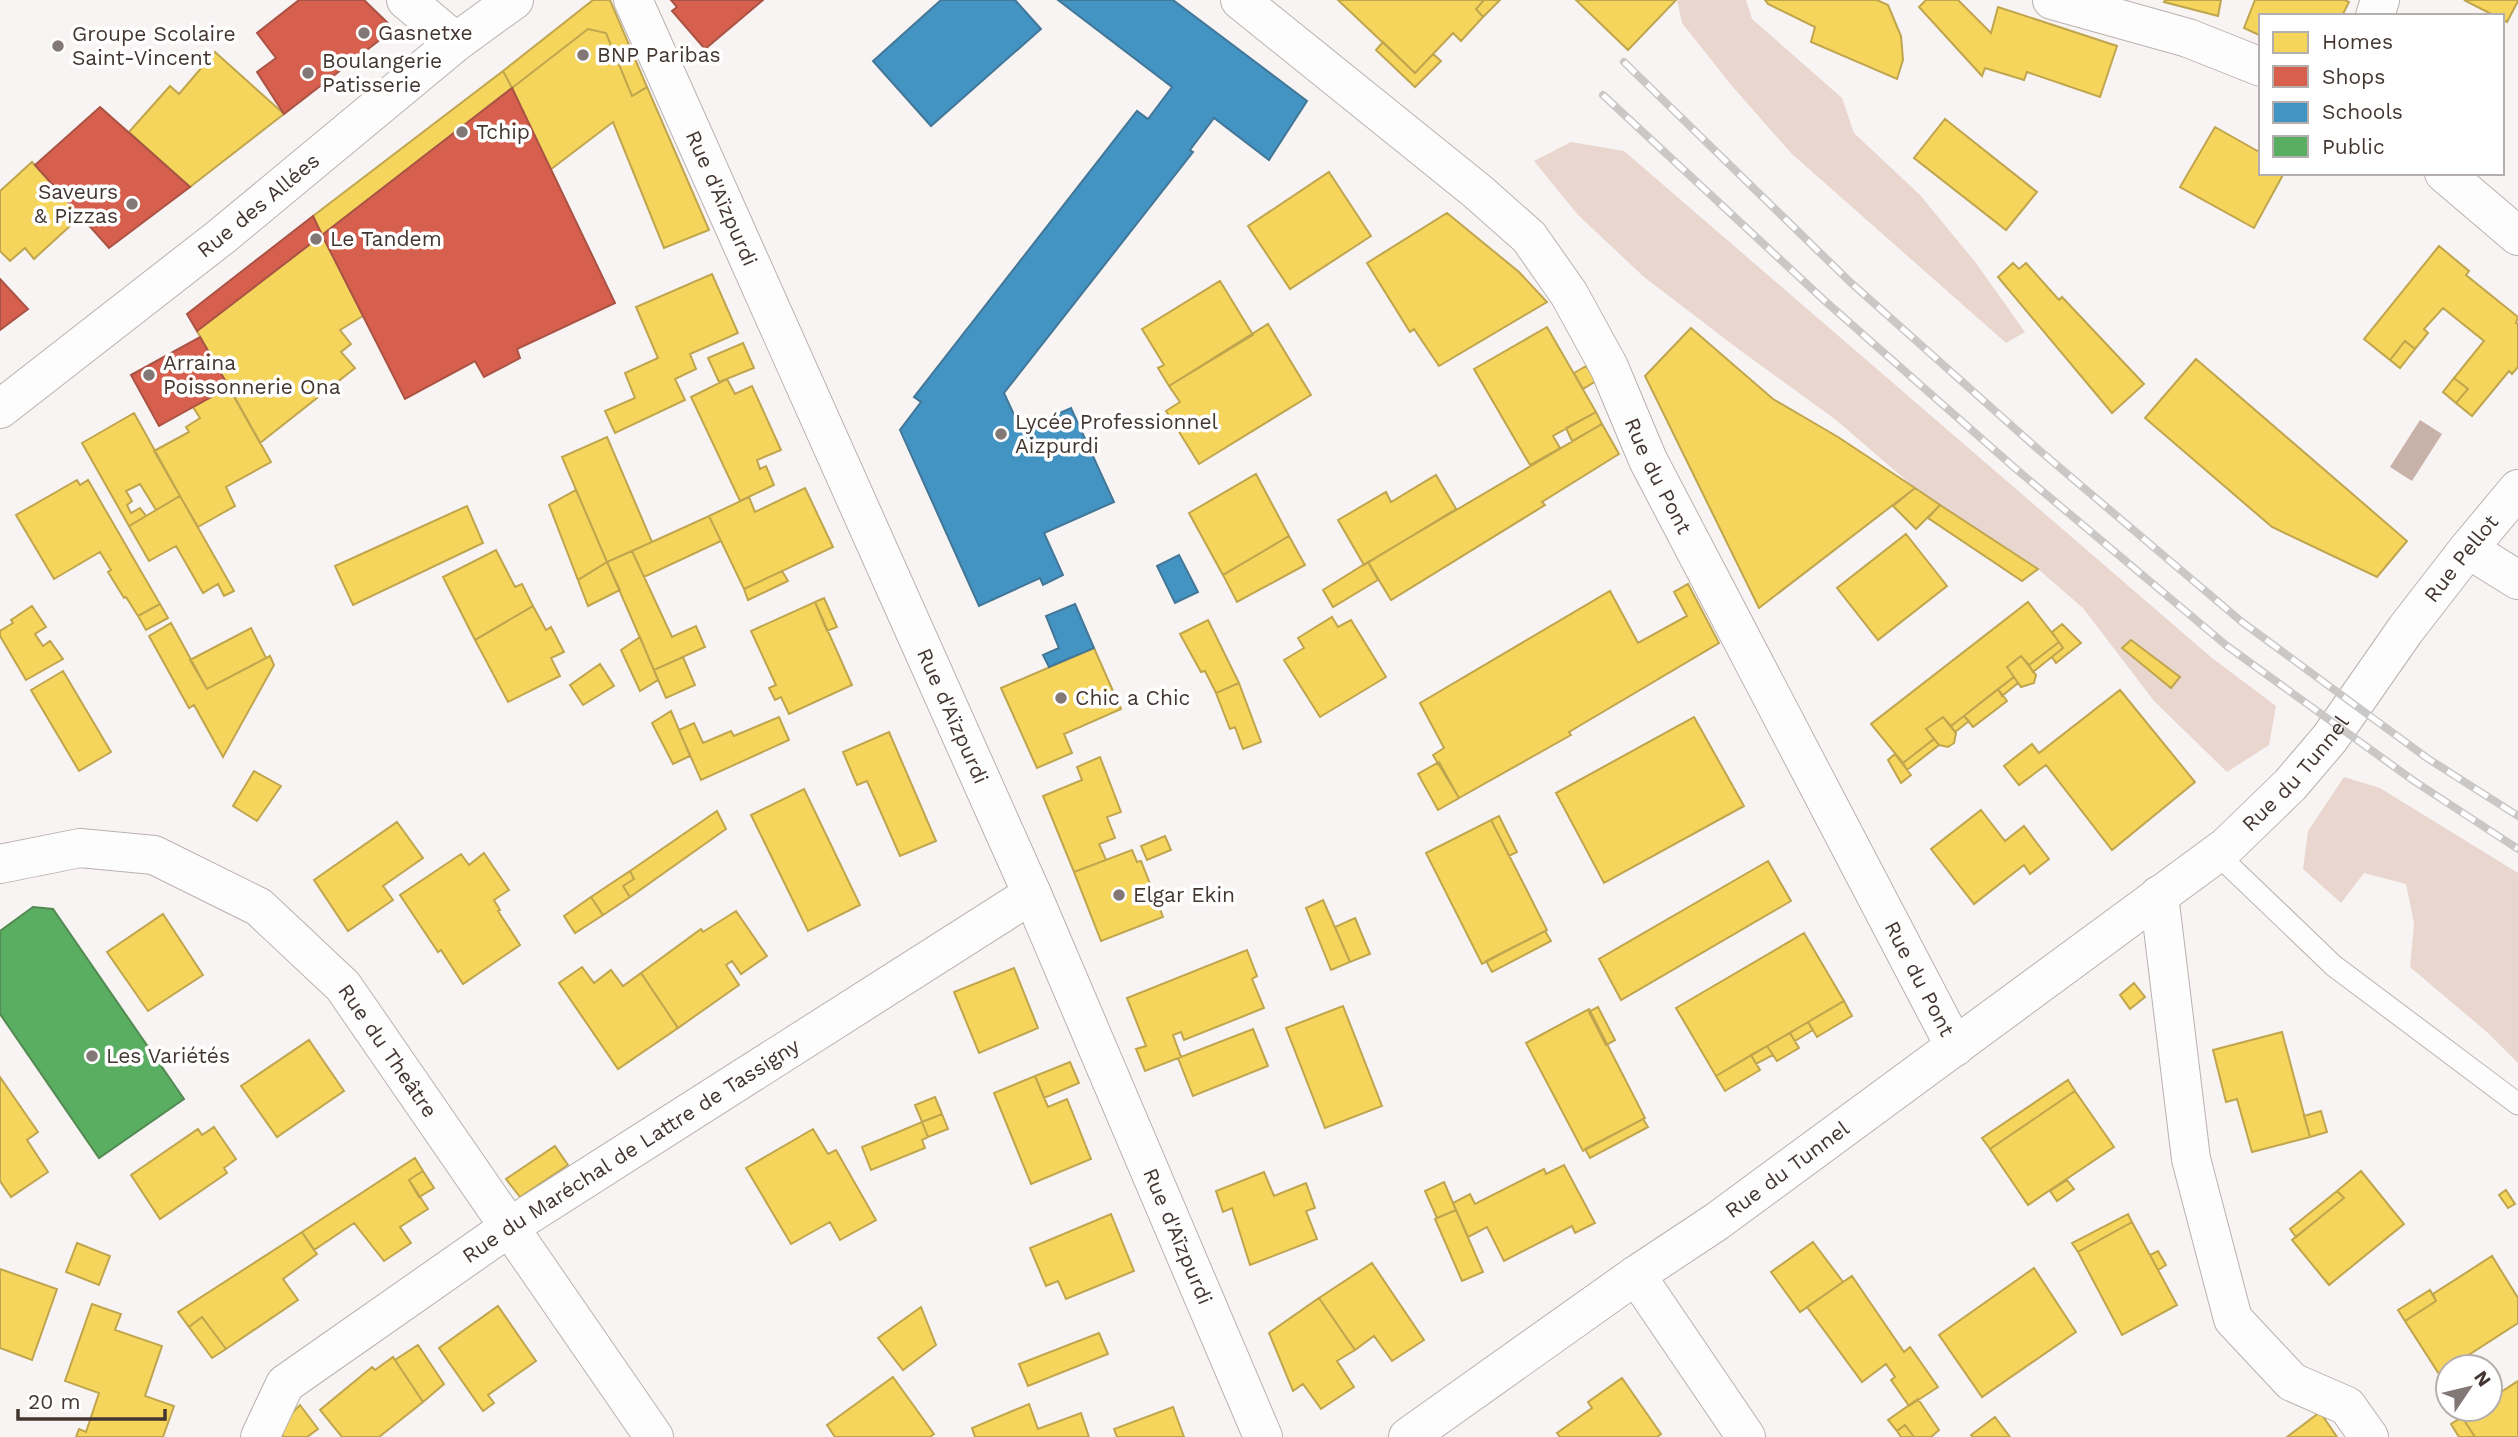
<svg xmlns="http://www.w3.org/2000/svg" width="2518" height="1437" viewBox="0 0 2518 1437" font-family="'Work Sans',sans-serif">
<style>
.forest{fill:#e9d6ce}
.water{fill:#c8b1a8}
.homes{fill:#f6d55c;stroke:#c0a54f;stroke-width:2}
.shops{fill:#d6604d;stroke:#aa5345;stroke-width:2}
.schools{fill:#4393c3;stroke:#437797;stroke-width:2}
.public{fill:#5aae61;stroke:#538a53;stroke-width:2}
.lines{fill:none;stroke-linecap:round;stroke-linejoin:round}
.lane-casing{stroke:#b9b2af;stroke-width:23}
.street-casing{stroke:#b9b2af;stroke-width:40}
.secondary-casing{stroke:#b9b2af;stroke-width:40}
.lane{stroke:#fefdfd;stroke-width:21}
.street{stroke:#fefdfd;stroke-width:38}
.secondary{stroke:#fefdfd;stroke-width:38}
.rail-casing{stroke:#cac8c7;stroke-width:8}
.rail{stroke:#fff;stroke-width:5;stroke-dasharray:16;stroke-linecap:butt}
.poi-dot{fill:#827875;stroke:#fff;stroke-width:2.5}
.labels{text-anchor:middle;stroke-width:7;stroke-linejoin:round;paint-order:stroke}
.poi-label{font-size:21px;fill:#433631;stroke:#fff;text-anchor:start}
.street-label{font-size:21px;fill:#433631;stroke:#fff}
</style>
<rect width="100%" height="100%" fill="#f8f4f3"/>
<!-- forest -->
<path class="forest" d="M1677,0H1746L1752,19L1842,98L1854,133L1920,195L1976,263L2025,332L2006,343L1792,154L1732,86L1682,23Z
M1571,142L1624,151L2212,658L2276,706L2269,745L2227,772L2154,701L2083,608L2038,569L1915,488L1836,420L1741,351L1644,277L1578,215L1534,161Z
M2344,777L2380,788L2518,873V1063L2488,1033L2410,967L2414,923L2406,884L2364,873L2341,903L2303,869L2308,831Z"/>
<!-- water -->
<path class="water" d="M2420,420L2442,434L2412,481L2390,467Z"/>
<!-- homes -->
<path class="homes" d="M593,0H610L647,87L632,96L606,33L588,29L512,88L503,71Z
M1338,0H1484L1476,9L1483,17L1461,41L1453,33L1415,73Z
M1484,0H1500L1483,17L1476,9Z
M1576,0H1676L1628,50Z
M1765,0H1877L1888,5L1901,36L1903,60L1897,79L1811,42L1815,27L1768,4Z
M1926,0H1958L1991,33L1998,7L2117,46L2100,97L2027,72L2024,80L1985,68L1982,76L1919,7Z
M2165,0H2221L2218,16L2164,2Z
M2255,0H2345L2349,2L2342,16H2261V36L2244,28Z
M2464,0H2518V1L2507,22L2502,19V16H2495Z
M588,29L606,33L632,96L647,87L709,230L664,248L613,122L550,170L512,88Z
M1383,42L1415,73L1433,54L1441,61L1415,87L1376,50Z
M215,52L284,114L190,187L129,132L170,86L179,94Z
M503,71L512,88L322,235L313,216Z
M1945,119L2037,192L2006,230L1914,158Z
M2215,127L2261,153V173H2284L2254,228L2180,187Z
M32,162L81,216L34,259L25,248L10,261L0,251V191Z
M1329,172L1371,236L1290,289L1248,226Z
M1447,213L1519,272L1547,302L1439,366L1414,329L1410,332L1367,263Z
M322,235L363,316L340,330L351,344L341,352L355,368L260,443L197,331Z
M2439,246L2469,271L2466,275L2518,317L2516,323L2518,324V367L2512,374L2509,371L2472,416L2456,403L2468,389L2454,378L2484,341L2443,308L2424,329L2428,333L2415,349L2405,341L2390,360L2364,339Z
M2013,263L2019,269L2026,263L2059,300L2062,297L2144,384L2112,413L1998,277Z
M712,274L738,333L690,354L696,369L675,379L685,400L615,433L605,411L635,398L625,373L658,358L636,307Z
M1220,281L1253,335L1169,386L1158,368L1164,365L1142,329Z
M1268,324L1311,395L1199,464L1166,411L1180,402L1169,386Z
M1547,327L1596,412L1553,436L1560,448L1530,465L1474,369Z
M1691,328L1773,399L1838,437L1915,488L1759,608L1645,376Z
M2405,341L2415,349L2400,368L2390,360Z
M743,343L754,368L719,382L708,358Z
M2196,359L2407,541L2377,577L2272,527L2145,418Z
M1586,366L1596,381L1583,389L1574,373Z
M2454,378L2468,389L2456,403L2443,392Z
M727,379L735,394L752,386L781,450L757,460L760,469L766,466L774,485L740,501L691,397Z
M229,387L271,462L226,487L235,506L198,527L154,451L189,432L186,427L200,418L193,407Z
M1596,412L1602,424L1572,441L1566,428Z
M134,413L180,496L156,510L140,484L126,491L132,501L127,505L131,513L140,508L146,516L129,526L82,443Z
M1602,424L1619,454L1542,502L1545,505L1391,600L1368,562Z
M607,437L652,542L607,562L562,457Z
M1256,474L1289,536L1223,575L1189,513Z
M1436,475L1456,509L1364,565L1338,520L1386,492L1391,502Z
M77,480L80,485L88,480L160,604L138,616L126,597L124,598L108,572L111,570L100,552L54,579L16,515Z
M805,488L833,547L744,589L709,516L749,497L755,512Z
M1915,488L1940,505L1916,529L1893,506Z
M576,490L607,562L578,580L549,505Z
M180,496L234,591L224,596L218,584L203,593L176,546L149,561L129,526Z
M1940,505L2038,569L2022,581L1928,518Z
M467,506L483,543L353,605L335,566Z
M709,516L721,541L644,577L632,551Z
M1906,534L1947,586L1878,640L1837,588Z
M1289,536L1305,565L1237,602L1223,575Z
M496,550L515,587L522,584L533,606L475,640L443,577Z
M632,551L672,637L696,626L705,647L654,670L607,562Z
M607,562L620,590L588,606L578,580Z
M1368,562L1378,580L1333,607L1323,590Z
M782,571L788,581L748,600L744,589Z
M1688,584L1719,643L1569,732L1571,735L1459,798L1433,755L1444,748L1420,703L1610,591L1638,643L1687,616L1674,592Z
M824,598L837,627L827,631L815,602Z
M815,602L852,685L789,714L781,697L775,700L769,688L776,685L751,631Z
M2028,602L2059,642L2029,665L2021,656L2007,667L2014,677L1951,726L1943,717L1926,729L1934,739L1903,763L1871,724Z
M160,604L168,618L146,630L138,616Z
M32,606L46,627L35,634L43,646L50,641L63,659L26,680L0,636V631L13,623L11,620Z
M533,606L546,630L551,627L564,652L551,658L560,676L508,702L475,640Z
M1332,617L1338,627L1351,620L1386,677L1320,717L1284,660L1304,648L1298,638Z
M1208,620L1239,683L1216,693L1205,671L1201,672L1180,634Z
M171,623L207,689L270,656L274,665L223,757L194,705L189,708L149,636Z
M2062,624L2081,643L2056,663L2052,657L2063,648L2052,632Z
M251,628L266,658L207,689L190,660Z
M640,637L658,680L640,691L621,650Z
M2131,640L2180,677L2171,688L2122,648Z
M2059,642L2063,648L2033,672L2029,665Z
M1094,648L1121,709L1064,734L1072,753L1037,768L1001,688Z
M2021,656L2036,675L2034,683L2021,687L2007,667Z
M683,657L695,685L666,698L654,670Z
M600,664L614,686L583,705L570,685Z
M63,671L111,752L79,771L31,690Z
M2014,677L2018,683L2002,696L1998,689Z
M1239,683L1261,742L1243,749L1235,727L1230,729L1216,693Z
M1998,689L2007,701L1973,727L1964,716Z
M2120,690L2195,782L2112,850L2046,765L2019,785L2004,766L2032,744L2039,753Z
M671,711L690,756L673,764L652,723Z
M1964,716L1969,721L1955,732L1951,726Z
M779,717L789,740L701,780L679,730L694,723L703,743L731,731L734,736Z
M1694,717L1744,806L1604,883L1556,793Z
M1943,717L1956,733L1954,743L1948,747L1939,745L1926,729Z
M889,732L936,841L900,856L867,781L857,785L843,752Z
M1934,739L1939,745L1907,770L1903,763Z
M1895,754L1911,775L1901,783L1888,760Z
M1100,757L1121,812L1107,817L1115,838L1099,844L1106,860L1074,872L1043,796L1082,780L1077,767Z
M1439,762L1459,798L1438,810L1418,774Z
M254,771L281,786L257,821L233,806Z
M804,789L860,905L808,931L751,815Z
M1981,810L2005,841L2024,826L2049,859L2030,874L2024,865L1974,904L1931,849Z
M717,811L726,829L630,897L623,886L634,879L630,871Z
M1499,816L1517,852L1509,856L1491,820Z
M1491,820L1547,930L1482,964L1426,853Z
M397,822L423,858L383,886L393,900L348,931L314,880Z
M1165,836L1171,850L1147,860L1141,846Z
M1132,850L1137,862L1141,861L1163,917L1101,941L1074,872Z
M484,853L509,890L494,900L500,910L498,911L520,945L463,984L441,950L438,952L400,895L461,854L469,865Z
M1768,861L1791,901L1621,1000L1599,959Z
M630,871L634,879L623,886L630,897L603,915L591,897Z
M591,897L603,915L575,933L564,916Z
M1323,900L1350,962L1331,970L1306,908Z
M736,911L767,956L741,974L732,961L726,965L739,985L678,1028L641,973L701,929L703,932Z
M163,914L203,975L148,1011L107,952Z
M1355,918L1370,954L1350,962L1335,927Z
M1545,931L1551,941L1492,972L1486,961Z
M1804,933L1844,1001L1716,1076L1676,1008Z
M1247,950L1257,976L1252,979L1264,1008L1184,1040L1181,1032L1173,1035L1181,1057L1145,1071L1136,1049L1146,1046L1127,998Z
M582,967L594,983L611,970L623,986L641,973L678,1028L618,1069L559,983Z
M1014,968L1038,1028L979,1053L954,992Z
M2134,983L2145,997L2130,1009L2120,995Z
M1844,1001L1852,1016L1817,1037L1808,1022Z
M1343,1006L1382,1106L1325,1128L1286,1028Z
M1598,1007L1615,1040L1606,1045L1589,1012Z
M1589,1009L1645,1118L1583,1151L1526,1043Z
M1808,1022L1813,1030L1795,1041L1790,1033Z
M1253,1029L1268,1066L1193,1096L1178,1058Z
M2282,1032L2310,1137L2252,1152L2237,1099L2226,1102L2213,1050Z
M1790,1033L1799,1048L1777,1061L1767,1046Z
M309,1040L344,1091L277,1137L241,1086Z
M1767,1046L1773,1055L1756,1064L1751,1055Z
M1751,1055L1760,1070L1725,1091L1716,1076Z
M1070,1062L1079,1083L1044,1098L1035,1076Z
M1035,1076L1048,1107L1067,1099L1091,1159L1031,1184L994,1093Z
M0,1077L38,1132L27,1140L48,1172L11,1197L0,1181Z
M2068,1080L2075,1091L1990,1149L1982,1138Z
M2075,1091L2114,1147L2028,1205L1990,1149Z
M935,1097L942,1114L922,1122L915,1105Z
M2321,1111L2327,1132L2310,1137L2304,1116Z
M942,1114L948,1129L928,1137L922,1122Z
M1643,1119L1648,1127L1590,1158L1585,1149Z
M922,1122L928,1137L922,1140L925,1148L871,1170L862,1147Z
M214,1127L236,1159L224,1168L227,1173L160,1219L131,1175L198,1129L202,1135Z
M813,1129L828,1154L836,1150L876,1220L840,1240L830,1222L791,1244L746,1168Z
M555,1146L568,1165L520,1197L506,1179Z
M415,1158L423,1171L409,1180L428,1209L400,1227L411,1243L384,1261L354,1223L314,1250L302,1232Z
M1564,1165L1595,1223L1575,1233L1572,1226L1504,1261L1487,1227L1468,1237L1453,1203L1470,1194L1475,1204L1544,1169L1546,1174Z
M423,1171L434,1188L419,1197L409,1180Z
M2361,1171L2404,1224L2329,1285L2292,1240L2344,1198L2337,1191Z
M1264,1172L1274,1196L1306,1183L1315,1208L1306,1211L1317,1239L1250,1265L1232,1208L1223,1212L1216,1191Z
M2067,1180L2074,1189L2057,1201L2050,1191Z
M1444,1182L1456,1210L1437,1218L1425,1191Z
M2506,1190L2515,1204L2508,1208L2499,1195Z
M2337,1191L2344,1198L2296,1237L2290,1229Z
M1456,1210L1483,1272L1462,1281L1435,1219Z
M1111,1214L1134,1271L1066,1299L1058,1281L1046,1286L1030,1248Z
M2128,1214L2132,1222L2078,1252L2072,1243Z
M2132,1222L2177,1305L2122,1335L2078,1252Z
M302,1232L317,1254L283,1279L298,1300L226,1349L202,1317L189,1327L178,1312Z
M1813,1242L1843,1282L1800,1312L1771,1272Z
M77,1243L110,1256L99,1285L66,1272Z
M2158,1251L2166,1265L2158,1270L2150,1255Z
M2492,1256L2518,1298V1323L2439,1374L2405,1321L2436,1301L2433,1294Z
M1372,1263L1424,1340L1392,1361L1374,1336L1355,1350L1319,1298Z
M2034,1268L2076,1332L1982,1397L1939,1335Z
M0,1269L57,1289L32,1360L0,1348Z
M1852,1276L1904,1352L1910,1347L1938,1387L1909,1406L1891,1380L1895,1377L1886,1364L1862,1382L1807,1307Z
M2430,1290L2436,1301L2405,1321L2398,1310Z
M1319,1298L1355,1350L1337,1361L1354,1387L1321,1409L1303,1384L1293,1391L1269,1333Z
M92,1304L121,1314L115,1330L162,1346L145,1396L174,1406L163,1437H76L79,1429L86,1432L99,1393L65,1381Z
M498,1306L536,1361L488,1395L494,1403L483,1411L439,1348Z
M921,1307L936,1345L903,1370L878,1338Z
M202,1317L226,1349L212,1358L189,1327Z
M1099,1333L1108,1354L1028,1386L1019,1364Z
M418,1345L444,1384L423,1402L395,1360Z
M393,1357L423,1402L379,1437H342L320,1410L372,1367L375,1370Z
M893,1377L934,1434L930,1437H835L827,1425Z
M1622,1378L1661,1434L1657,1437H1560L1557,1433L1592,1408L1588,1402Z
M2518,1381V1437H2475L2462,1417L2475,1409H2490V1399Z
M1918,1399L1939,1430L1931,1437H1914L1905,1425L1897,1431L1888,1420Z
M1029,1404L1038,1429L1081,1413L1089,1437H975L972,1428Z
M300,1405L318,1429L307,1437H284L277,1428Z
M1173,1407L1184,1437H1117L1114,1429Z
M2320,1412L2337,1437H2287Z
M1995,1417L2010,1437H1973L1971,1435Z
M2462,1417L2475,1437H2459L2451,1424Z
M1905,1425L1914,1437H1901L1897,1431Z"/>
<!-- shops -->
<path class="shops" d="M299,0H364L394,29L284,114L257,72L276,58L257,33Z
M671,0H763L705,49L672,11L677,7Z
M512,88L615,303L517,349L520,358L484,377L475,361L405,399L322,235Z
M100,107L190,187L109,248L35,165Z
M313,216L322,235L197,331L187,314Z
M0,279L28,309L0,330Z
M200,337L229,387L159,426L131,375Z"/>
<!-- schools -->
<path class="schools" d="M941,0H1015L1041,29L931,126L873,61Z
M1058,0H1173L1307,101L1269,160L1214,118L1190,150L1193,152L1004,393L1021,430L1071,408L1114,502L1044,533L1063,575L1043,585L1040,578L979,606L900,430L921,402L914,397L1137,111L1148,119L1172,87Z
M1179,555L1198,592L1175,603L1157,566Z
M1075,604L1094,648L1049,667L1043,655L1059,648L1046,616Z"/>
<!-- public -->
<path class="public" d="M33,907L53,909L184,1099L99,1158L0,1014V931Z"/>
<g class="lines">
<!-- lane casing -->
<g class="lane-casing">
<path id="lane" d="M2216,853L2334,966L2518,1104"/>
</g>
<!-- street casing -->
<g class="street-casing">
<g id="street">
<path d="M406,0L456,42"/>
<path id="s1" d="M633,0L1032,894L1263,1437"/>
<path id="s2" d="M1240,0L1477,191L1529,237L1569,294L1609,367L1648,460L1955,1047"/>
<path d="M2052,0L2188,38L2261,67"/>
<path d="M2375,16L2380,0"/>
<path d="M2444,173L2518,236"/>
<path d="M2468,549L2518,580"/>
<path id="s3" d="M0,864L80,848L154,855L259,907L343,986L654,1437"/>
<path d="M2159,895L2191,1159L2233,1319L2292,1382L2347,1406L2369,1437"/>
<path d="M1636,1275L1746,1437"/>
<path id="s4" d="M260,1437L285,1384L508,1228L1032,894"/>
<path id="s5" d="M1408,1437L1636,1275L1716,1222L2227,846L2290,785L2330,738L2406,629L2468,549L2518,489"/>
</g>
</g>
<!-- secondary casing -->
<g class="secondary-casing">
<g id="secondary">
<path id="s6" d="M0,409L222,236L456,42L514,0"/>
</g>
</g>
<!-- lane -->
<use href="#lane" class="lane"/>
<!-- street -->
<use href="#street" class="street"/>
<!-- secondary -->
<use href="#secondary" class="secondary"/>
<!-- rail casing -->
<g class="rail-casing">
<path id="rail" d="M1624,62L1849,281L2039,450L2242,622L2427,758L2518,816
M1603,95L1825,301L2016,469L2227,646L2414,781L2518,849"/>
</g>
<!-- rail -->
<use href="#rail" class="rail"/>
</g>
<!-- markers -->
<g class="poi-dot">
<circle cx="364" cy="33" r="7"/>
<circle cx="58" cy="46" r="7"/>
<circle cx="583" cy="55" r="7"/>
<circle cx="308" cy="73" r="7"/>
<circle cx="462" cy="132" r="7"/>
<circle cx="132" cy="204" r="7"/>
<circle cx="316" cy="239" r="7"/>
<circle cx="149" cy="375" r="7"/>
<circle cx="1001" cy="434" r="7"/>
<circle cx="1061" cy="698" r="7"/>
<circle cx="1119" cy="895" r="7"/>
<circle cx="92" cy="1056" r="7"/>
</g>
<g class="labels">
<!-- poi labels -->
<g class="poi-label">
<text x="378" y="40">Gasnetxe</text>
<text x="72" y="41">Groupe Scolaire<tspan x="72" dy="24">Saint-Vincent</tspan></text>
<text x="597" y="62">BNP Paribas</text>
<text x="322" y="68">Boulangerie<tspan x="322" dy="24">Patisserie</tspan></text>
<text x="476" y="139">Tchip</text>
<text x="118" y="199" text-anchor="end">Saveurs<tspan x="118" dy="24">&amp; Pizzas</tspan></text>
<text x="330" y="246">Le Tandem</text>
<text x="163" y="370">Arraina<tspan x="163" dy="24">Poissonnerie Ona</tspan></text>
<text x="1015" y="429">Lycée Professionnel<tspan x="1015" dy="24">Aizpurdi</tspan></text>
<text x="1075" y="705">Chic a Chic</text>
<text x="1133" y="902">Elgar Ekin</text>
<text x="106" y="1063">Les Variétés</text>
</g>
<!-- street labels -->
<g class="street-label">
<text dy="7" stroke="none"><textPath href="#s1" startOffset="217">Rue d'Aïzpurdi</textPath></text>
<text dy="7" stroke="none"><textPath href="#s6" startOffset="329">Rue des Allées</textPath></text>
<text dy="7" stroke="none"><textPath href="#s2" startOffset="646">Rue du Pont</textPath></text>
<text dy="7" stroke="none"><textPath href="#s5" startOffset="1382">Rue Pellot</textPath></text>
<text dy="7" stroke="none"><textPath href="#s1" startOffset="784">Rue d'Aïzpurdi</textPath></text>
<text dy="7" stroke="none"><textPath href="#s5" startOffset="1110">Rue du Tunnel</textPath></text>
<text dy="7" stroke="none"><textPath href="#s2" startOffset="1213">Rue du Pont</textPath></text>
<text dy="7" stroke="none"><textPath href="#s3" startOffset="467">Rue du Theâtre</textPath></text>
<text dy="7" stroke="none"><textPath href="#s4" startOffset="476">Rue du Maréchal de Lattre de Tassigny</textPath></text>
<text dy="7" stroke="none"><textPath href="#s5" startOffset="464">Rue du Tunnel</textPath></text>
<text dy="7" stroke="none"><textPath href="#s1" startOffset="1351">Rue d'Aïzpurdi</textPath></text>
</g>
</g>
<!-- legend -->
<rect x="2259" y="14" width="245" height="161" fill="#ffffff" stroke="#b4afad" stroke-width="2"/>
<rect x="2273" y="32" width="35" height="21" fill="#f6d55c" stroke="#b4afad" stroke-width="2"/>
<text x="2322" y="49" font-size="21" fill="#433631">Homes</text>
<rect x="2273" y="66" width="35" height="21" fill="#d6604d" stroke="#b4afad" stroke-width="2"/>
<text x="2322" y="84" font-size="21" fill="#433631">Shops</text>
<rect x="2273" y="102" width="35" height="21" fill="#4393c3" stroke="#b4afad" stroke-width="2"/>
<text x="2322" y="119" font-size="21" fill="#433631">Schools</text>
<rect x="2273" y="136" width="35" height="21" fill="#5aae61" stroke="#b4afad" stroke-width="2"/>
<text x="2322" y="154" font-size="21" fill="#433631">Public</text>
<!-- north arrow -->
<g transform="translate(2469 1388) rotate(55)"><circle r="33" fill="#ffffff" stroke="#b4afad" stroke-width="2"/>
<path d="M0-5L12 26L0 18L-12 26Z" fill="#827875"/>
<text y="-10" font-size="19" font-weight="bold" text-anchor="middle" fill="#433631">N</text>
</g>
<!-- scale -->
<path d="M18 1409v10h147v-10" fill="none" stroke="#433631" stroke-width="3.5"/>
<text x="28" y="1409" font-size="21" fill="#433631" stroke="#ffffff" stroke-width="5" paint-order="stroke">20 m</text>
</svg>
